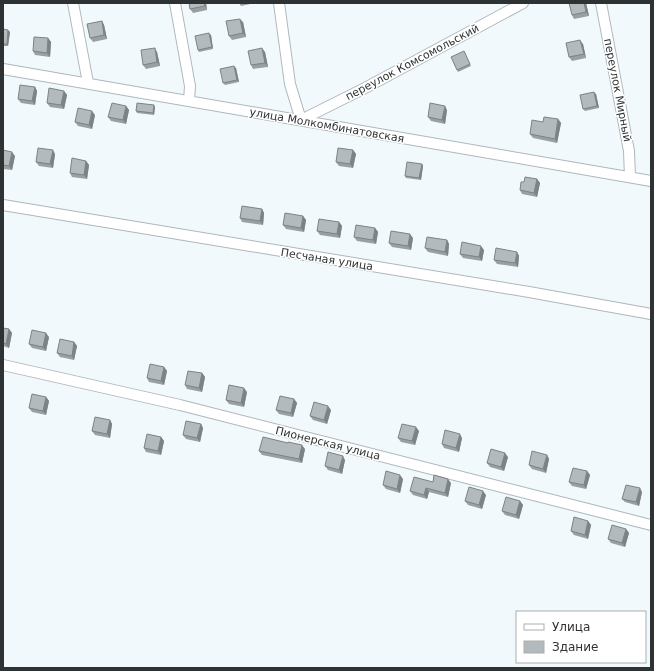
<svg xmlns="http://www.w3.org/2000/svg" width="654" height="671" viewBox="0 0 654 671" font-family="'DejaVu Sans',sans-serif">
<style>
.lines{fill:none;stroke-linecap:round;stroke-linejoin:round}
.minor-casing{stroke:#afb7bb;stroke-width:12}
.minor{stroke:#fff;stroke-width:10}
.wall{fill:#99a0a3}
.shaded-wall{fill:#7d8284}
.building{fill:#b2babd;stroke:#7d8284}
.labels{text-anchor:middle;stroke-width:3;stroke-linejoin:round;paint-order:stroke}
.street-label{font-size:11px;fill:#2f3233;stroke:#fff}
</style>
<rect width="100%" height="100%" fill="#f1f9fd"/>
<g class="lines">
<!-- minor casing -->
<g class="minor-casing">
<path id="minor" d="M73,3L88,83
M175,3L190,86L189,101
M279,3L290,84L301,120L365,88L523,3
M601,3L629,151L630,177
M3,69L651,181
M3,205L529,292L651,314
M3,365L180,405L651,525"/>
</g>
<!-- minor -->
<use href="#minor" class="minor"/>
</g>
<!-- wall -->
<path class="wall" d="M189,3H206L207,10L193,13L190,9Z
M239,3H255L241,6Z
M586,3L589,16L574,19L572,15Z
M102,21L104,25L107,39L93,42L90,38Z
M243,22L246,37L232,40L229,36Z
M3,29L10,32L8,46H3Z
M211,35L213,49L199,52L198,50Z
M48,38L51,42L50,57L35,55L33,51Z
M583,44L586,58L572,61L569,57Z
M464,51L471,66L458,72L457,70Z
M157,52L160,66L146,69L143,65Z
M265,52L268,67L253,69L251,65Z
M236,68L239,82L225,85L223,83Z
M35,87L37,91L35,105L21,103L18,99Z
M64,91L67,95L64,109L50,107L47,103Z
M596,94L599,108L585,111L583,109Z
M126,106L129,110L126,124L111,121L108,117Z
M155,107L154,115L137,113L136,111Z
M447,110L445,124L431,121L428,117Z
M95,115L92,129L78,126L75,122Z
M558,119L561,123L557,143L533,138L530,134L543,122Z
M3,150L15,156L12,170L3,169Z
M353,150L356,154L353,168L339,166L336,162Z
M55,154L53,168L39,166L36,162Z
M86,161L89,165L87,179L72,177L70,173Z
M422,164L423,166L421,180L406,178L405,176Z
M537,179L540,183L537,197L522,194L520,190L524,182Z
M262,209L264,213L263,225L242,222L240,218Z
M303,216L306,220L304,232L286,229L283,225Z
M339,222L342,226L340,238L320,235L317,231Z
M375,228L378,232L376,244L357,241L354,237Z
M413,238L411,250L392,247L389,243Z
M447,240L449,244L448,256L428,252L425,248Z
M484,250L482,261L463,258L460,254Z
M517,252L519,256L518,267L497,264L494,260Z
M3,328L9,329L12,333L9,348L3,346Z
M49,337L46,351L32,348L29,344Z
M74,342L77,346L74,360L60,357L57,353Z
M164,367L167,371L164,385L149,382L147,378Z
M202,373L205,377L202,392L187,389L185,385Z
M247,392L244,407L229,404L226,400Z
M46,397L49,401L46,415L32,412L29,408Z
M294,399L297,403L293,417L279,414L276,410Z
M331,410L327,424L313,420L310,416Z
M110,420L112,424L110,438L95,435L92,431Z
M201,424L203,428L200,442L186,439L183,435Z
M419,431L415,445L401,442L398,438Z
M161,437L164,441L161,455L146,452L144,448Z
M462,438L459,452L444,448L442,444Z
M305,449L302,463L262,455L259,451Z
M547,455L549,459L546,473L532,469L529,465Z
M508,457L504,471L490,467L487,463Z
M345,460L342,474L328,470L325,466Z
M587,471L590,475L586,489L572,486L569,482Z
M403,479L400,493L386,489L383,485Z
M433,482L451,483L448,497L429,492L427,499L413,495L410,491Z
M642,492L639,506L625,502L622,499Z
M486,495L482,509L468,505L465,501Z
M520,501L523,505L519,519L505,515L502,511Z
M588,521L591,525L588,539L574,535L571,531Z
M626,529L629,533L625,547L611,543L608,539Z"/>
<!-- shaded-wall -->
<path class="shaded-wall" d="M204,3H206L207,10L205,6Z
M584,3H586L589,16L586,12Z
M240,19L243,22L246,37L243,33Z
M102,21L104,25L107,39L104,35Z
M8,30L10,32L8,46L7,44Z
M209,33L211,35L213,49L212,47Z
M48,38L51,42L50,57L47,53Z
M580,40L583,44L586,58L584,54Z
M155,48L157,52L160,66L157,62Z
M262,48L265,52L268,67L265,63Z
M234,66L236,68L239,82L237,80Z
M35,87L37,91L35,105L32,101Z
M64,91L67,95L64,109L61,105Z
M594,92L596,94L599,108L597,106Z
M154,105L155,107L154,115L153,113Z
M126,106L129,110L126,124L123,120Z
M445,106L447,110L445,124L442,120Z
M92,111L95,115L92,129L89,125Z
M558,119L561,123L557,143L555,139Z
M53,150L55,154L53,168L50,164Z
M353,150L356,154L353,168L350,164Z
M12,152L15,156L12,170L9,166Z
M86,161L89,165L87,179L84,175Z
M422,164L423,166L421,180L419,178Z
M537,179L540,183L537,197L534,193Z
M262,209L264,213L263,225L260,221Z
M303,216L306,220L304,232L301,228Z
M339,222L342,226L340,238L337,234Z
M375,228L378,232L376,244L373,240Z
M410,234L413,238L411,250L408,246Z
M447,240L449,244L448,256L445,252Z
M481,246L484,250L482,261L479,257Z
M517,252L519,256L518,267L515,263Z
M9,329L12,333L9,348L6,344Z
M46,333L49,337L46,351L43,347Z
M74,342L77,346L74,360L72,356Z
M164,367L167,371L164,385L161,381Z
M202,373L205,377L202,392L199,388Z
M244,388L247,392L244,407L241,403Z
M46,397L49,401L46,415L43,411Z
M294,399L297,403L293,417L291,413Z
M328,406L331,410L327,424L324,420Z
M110,420L112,424L110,438L107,434Z
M201,424L203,428L200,442L197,438Z
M416,427L419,431L415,445L412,441Z
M460,434L462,438L459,452L456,448Z
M161,437L164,441L161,455L158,451Z
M302,445L305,449L302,463L299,459Z
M505,453L508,457L504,471L501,467Z
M547,455L549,459L546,473L543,469Z
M343,456L345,460L342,474L339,470Z
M587,471L590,475L586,489L584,485Z
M400,475L403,479L400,493L397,489Z
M448,479L451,483L448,497L445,493Z
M426,488L429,492L427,499L424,495Z
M640,488L642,492L639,506L636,502Z
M483,491L486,495L482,509L479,505Z
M520,501L523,505L519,519L516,515Z
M588,521L591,525L588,539L585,535Z
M626,529L629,533L625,547L622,543Z"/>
<!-- building -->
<path class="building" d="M189,3H204L205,6L190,9Z
M569,3H584L586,12L572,15Z
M240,19L243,33L229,36L226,21Z
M102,21L104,35L90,38L87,24Z
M3,29L8,30L7,44H3Z
M209,33L212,47L198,50L195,36Z
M34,37L48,38L47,53L33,51Z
M580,40L584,54L569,57L566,43Z
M155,48L157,62L143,65L141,50Z
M262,48L265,63L251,65L248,51Z
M464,51L470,64L457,70L451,57Z
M234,66L237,80L223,83L220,69Z
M20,85L35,87L32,101L18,99Z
M49,88L64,91L61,105L47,103Z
M594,92L597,106L583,109L580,95Z
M112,103L126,106L123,120L108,117Z
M137,103L154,105L153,113L136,111Z
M430,103L445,106L442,120L428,117Z
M78,108L92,111L89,125L75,122Z
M544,117L558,119L555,139L530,134L532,120L543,122Z
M38,148L53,150L50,164L36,162Z
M338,148L353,150L350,164L336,162Z
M3,150L12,152L9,166L3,165Z
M72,158L86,161L84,175L70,173Z
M407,162L422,164L419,178L405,176Z
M525,177L537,179L534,193L520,190L521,182H524Z
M242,206L262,209L260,221L240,218Z
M285,213L303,216L301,228L283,225Z
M319,219L339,222L337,234L317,231Z
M356,225L375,228L373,240L354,237Z
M391,231L410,234L408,246L389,243Z
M427,237L447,240L445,252L425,248Z
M462,242L481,246L479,257L460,254Z
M496,248L517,252L515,263L494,260Z
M3,328L9,329L6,344L3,343Z
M32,330L46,333L43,347L29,344Z
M60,339L74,342L72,356L57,353Z
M150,364L164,367L161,381L147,378Z
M188,371L202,373L199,388L185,385Z
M229,385L244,388L241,403L226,400Z
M32,394L46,397L43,411L29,408Z
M280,396L294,399L291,413L276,410Z
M314,402L328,406L324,420L310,416Z
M95,417L110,420L107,434L92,431Z
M186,421L201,424L197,438L183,435Z
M402,424L416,427L412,441L398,438Z
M445,430L460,434L456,448L442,444Z
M147,434L161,437L158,451L144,448Z
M263,437L288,443V442L302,445L299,459L259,451Z
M491,449L505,453L501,467L487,463Z
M532,451L547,455L543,469L529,465Z
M328,452L343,456L339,470L325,466Z
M573,468L587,471L584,485L569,482Z
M386,471L400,475L397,489L383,485Z
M434,475L448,479L445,493L426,488L424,495L410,491L414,477L433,482Z
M626,485L640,488L636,502L622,499Z
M469,487L483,491L479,505L465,501Z
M506,497L520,501L516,515L502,511Z
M574,517L588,521L585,535L571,531Z
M612,525L626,529L622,543L608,539Z"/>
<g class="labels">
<!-- street labels -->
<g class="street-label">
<text transform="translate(412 62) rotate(-28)" y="4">переулок Комсомольский</text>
<text transform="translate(618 90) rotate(79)" y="4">переулок Мирный</text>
<text transform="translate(327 125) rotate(10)" y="4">улица Молкомбинатовская</text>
<text transform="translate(327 259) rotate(9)" y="4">Песчаная улица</text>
<text transform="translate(328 443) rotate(14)" y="4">Пионерская улица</text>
</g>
</g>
<!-- border -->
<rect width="654" height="671" fill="none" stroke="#2f3233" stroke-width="8"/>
<!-- legend -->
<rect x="516" y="611" width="130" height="52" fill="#ffffff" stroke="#acadad"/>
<rect x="524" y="624" width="20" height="6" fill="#ffffff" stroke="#acadad"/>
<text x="552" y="631" font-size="12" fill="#2f3233">Улица</text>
<rect x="524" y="641" width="20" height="12" fill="#b2babd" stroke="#acadad"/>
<text x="552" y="651" font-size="12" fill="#2f3233">Здание</text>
</svg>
